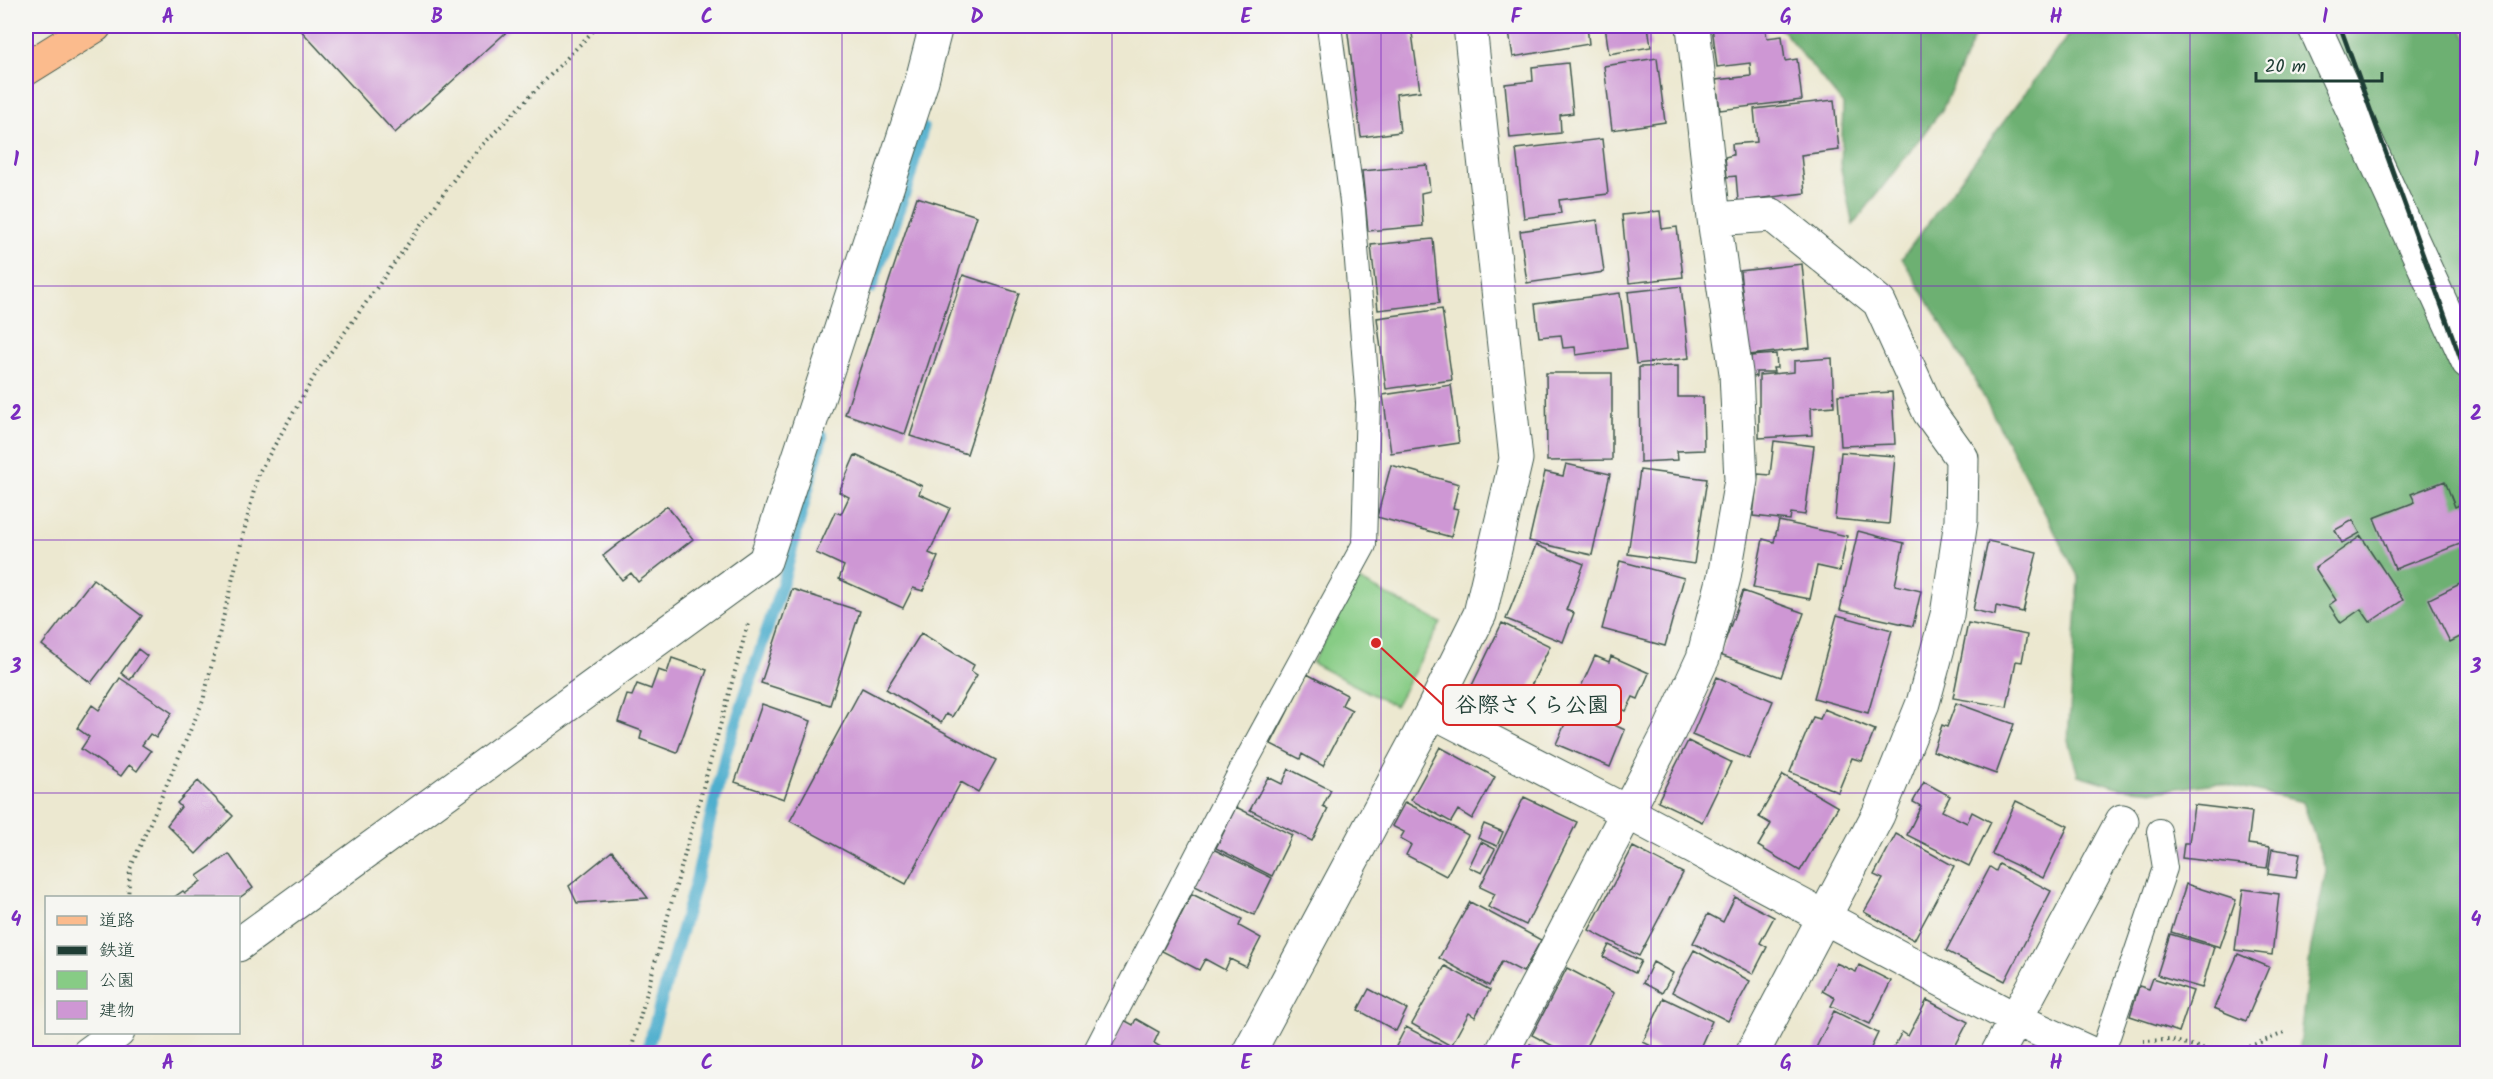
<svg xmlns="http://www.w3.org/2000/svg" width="2493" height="1079" viewBox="0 0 2493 1079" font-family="Kalam,'Klee One',sans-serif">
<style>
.green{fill:#87cc85;stroke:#53845c;stroke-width:1.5}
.forest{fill:#6db072;stroke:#467653;stroke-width:1.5}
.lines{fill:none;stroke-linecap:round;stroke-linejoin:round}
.stream{stroke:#4fafce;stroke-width:12}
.building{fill:#ce97d4}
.service-casing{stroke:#3e574b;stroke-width:26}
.minor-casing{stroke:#3e574b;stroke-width:35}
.tertiary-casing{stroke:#3e574b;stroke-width:35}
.primary-casing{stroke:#3e574b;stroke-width:35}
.path{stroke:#3e574b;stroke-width:4;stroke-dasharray:1.5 4.5;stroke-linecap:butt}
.service{stroke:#fff;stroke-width:24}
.minor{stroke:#fff;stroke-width:33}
.tertiary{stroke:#fff;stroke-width:33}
.primary{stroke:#fbbb8d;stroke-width:33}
.rail{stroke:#1f3d34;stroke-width:4.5}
.grid{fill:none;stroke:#7b2cbf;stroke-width:1.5;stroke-opacity:0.55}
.leader{fill:none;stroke:#d62828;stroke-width:2}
.callout-dot{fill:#d62828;stroke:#f6f6f2;stroke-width:2}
.callout{fill:#f6f6f2;stroke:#d62828;stroke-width:2}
.callout-label{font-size:22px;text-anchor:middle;font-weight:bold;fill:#1f3d34}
.neatline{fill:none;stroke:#7b2cbf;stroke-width:2}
.grid-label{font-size:20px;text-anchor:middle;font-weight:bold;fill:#7b2cbf}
</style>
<rect width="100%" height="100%" fill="#f6f6f2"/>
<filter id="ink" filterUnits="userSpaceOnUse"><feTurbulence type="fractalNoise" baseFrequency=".0167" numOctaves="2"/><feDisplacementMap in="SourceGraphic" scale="12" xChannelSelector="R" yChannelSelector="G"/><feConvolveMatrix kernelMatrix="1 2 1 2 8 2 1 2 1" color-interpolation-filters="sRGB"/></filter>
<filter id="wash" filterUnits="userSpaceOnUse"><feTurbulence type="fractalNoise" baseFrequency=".008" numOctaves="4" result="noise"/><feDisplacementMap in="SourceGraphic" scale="24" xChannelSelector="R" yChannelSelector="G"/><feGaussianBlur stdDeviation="1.35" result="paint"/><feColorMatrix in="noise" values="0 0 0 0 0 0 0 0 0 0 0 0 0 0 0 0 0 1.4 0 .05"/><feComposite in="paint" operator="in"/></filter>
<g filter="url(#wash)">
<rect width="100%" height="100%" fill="#ece8d0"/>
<!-- green -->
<path class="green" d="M1359,580L1441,623L1395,706L1312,663Z"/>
<!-- forest -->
<path class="forest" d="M1776,26H1979L1942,110L1853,225L1841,169L1843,104L1784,32Z
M2075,26H2459L2468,39L2467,1053H2301L2299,1046L2311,947L2326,871L2303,802L2217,783L2156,791L2120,788L2078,775L2068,740L2079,578L1970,371L1902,258Z"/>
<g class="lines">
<!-- stream -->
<path class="stream" d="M871,288L908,184L923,128
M646,1054L696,880L726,752L784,579L822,436"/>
</g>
<g id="blocks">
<!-- building -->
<path class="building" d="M297,26H513L395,133Z
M1347,26H1411L1420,91L1396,94L1400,132L1361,137Z
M1508,26H1587L1589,44L1513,57Z
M1605,26H1648L1651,47L1609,54Z
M1712,26H1765L1767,38L1782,36L1785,61L1797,59L1802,100L1720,110L1716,80L1751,76L1750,63L1717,67Z
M1657,58L1665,122L1612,130L1604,66Z
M1568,63L1573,113L1560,115L1561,133L1510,138L1505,84L1533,81L1532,67Z
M1834,100L1839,150L1801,155L1805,193L1738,201L1736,176L1727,177L1725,157L1733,155L1732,144L1757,142L1754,109Z
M1602,139L1608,194L1559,200L1561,213L1524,218L1516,149Z
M1427,165L1430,191L1421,193L1423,226L1368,231L1362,171Z
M917,197L977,216L905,434L845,414Z
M1660,211L1662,229L1677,227L1683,277L1629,283L1622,215Z
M1597,220L1604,272L1527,283L1520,231Z
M1433,239L1439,303L1378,310L1371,245Z
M1802,264L1810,348L1749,355L1740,271Z
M963,275L1019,293L967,454L910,436Z
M1681,286L1689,358L1636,364L1628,292Z
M1620,293L1627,348L1576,355L1575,347L1563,348L1561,335L1539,337L1535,304Z
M1442,309L1452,380L1386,389L1377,318Z
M1776,354L1777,368H1773L1774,372H1756V377L1751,376V356Z
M1832,358L1834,406L1811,408L1812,435L1759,438V375L1794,372V361Z
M1678,366V397H1703L1704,450L1677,451L1678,460L1640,462L1639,367Z
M1546,373H1612V460L1547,461Z
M1451,385L1459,443L1391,453L1383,395Z
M1892,392L1895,444L1841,446L1838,395Z
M1774,441L1814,446L1805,515L1791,513L1790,520L1753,516L1758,474L1770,475Z
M1841,452L1895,456L1889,524L1835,519Z
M855,455L922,486L919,494L950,508L929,553L938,557L923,591L913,588L903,608L839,579L844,566L816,553L835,512L841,514L849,497L839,492Z
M1566,464L1610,474L1592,555L1529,541L1545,472L1563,476Z
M1391,465L1459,484L1453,508L1458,509L1451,537L1377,517Z
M1640,470L1707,479L1694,564L1628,554Z
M2445,481L2455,507L2466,502L2468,506V541L2395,569L2374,518L2415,502L2411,494Z
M667,506L693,539L638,582L631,573L622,580L603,556Z
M2353,520L2360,533L2342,543L2335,530Z
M1779,521L1847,536L1840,571L1817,566L1810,599L1753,588L1763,539L1774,542Z
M1858,531L1904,543L1895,585L1921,591L1913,626L1840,610Z
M2361,536L2403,600L2370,622L2361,609L2341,623L2329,605L2336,600L2315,568Z
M1988,541L2037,552L2023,612L1996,606L1995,615L1973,610Z
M1536,545L1584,564L1566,610L1574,613L1563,642L1506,619Z
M1620,561L1684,578L1665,646L1602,629Z
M93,579L142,616L91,683L42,645Z
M2468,580V633L2450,642L2429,599Z
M792,589L860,611L830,705L761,683Z
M1743,591L1804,613L1781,677L1720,655Z
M1837,615L1892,630L1868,713L1814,698Z
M1502,623L1550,646L1513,723L1465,700Z
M1968,623L2027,635L2022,662L2016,661L2007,707L1953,698Z
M921,633L974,665L971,671L977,675L952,717L946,714L941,723L886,689Z
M138,649L147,656L130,680L121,673Z
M1595,656L1609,662L1611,656L1649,673L1638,699L1633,697L1626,711L1579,691Z
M672,658L707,670L677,753L640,739L642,731L618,722L627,695L632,696L637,684L651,689L658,670L667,673Z
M1307,674L1347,695L1342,705L1352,710L1323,766L1302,754L1300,759L1271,744Z
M1717,677L1773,701L1749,759L1692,735Z
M120,678L172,713L156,738L150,734L142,745L151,751L137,771L129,765L121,776L81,749L89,737L77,728L92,705L99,710Z
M862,688L996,760L978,792L961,782L906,884L790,821Z
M1577,697L1617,714L1612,724L1625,730L1610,767L1556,744Z
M1956,703L2014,724L1996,774L1933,751L1942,725L1947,727Z
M762,704L811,721L784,799L735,782Z
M1824,709L1875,730L1862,761L1852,758L1838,792L1790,772L1813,717L1820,719Z
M1688,741L1731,762L1702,822L1658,801Z
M1440,747L1495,777L1472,819L1458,810L1451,822L1411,800Z
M1289,769L1331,790L1323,806L1328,809L1312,841L1250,810L1268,777L1282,784Z
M1783,775L1838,807L1800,871L1758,846L1771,824L1759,817Z
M198,781L233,816L196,854L167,825L181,807L177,803Z
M1924,782L1950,796L1942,811L1967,823L1972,812L1991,822L1969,866L1907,835L1921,806L1913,802Z
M1524,797L1577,822L1526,925L1488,907L1495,894L1480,887Z
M2016,801L2068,826L2043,878L1992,854Z
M1405,802L1468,835L1446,876L1406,855L1411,845L1400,839L1404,832L1392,826Z
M2194,805L2252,812L2248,844L2270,847L2267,868L2182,858L2184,843H2189Z
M1236,807L1292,835L1272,876L1216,848Z
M1484,824L1503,832L1497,846L1478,838Z
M1896,834L1954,866L1914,940L1864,912L1883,879L1874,875Z
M1481,842L1495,849L1482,873L1469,867Z
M1633,847L1683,873L1639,956L1589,930Z
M1213,849L1272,878L1254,915L1195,886Z
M2272,849L2300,853L2296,878L2268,874Z
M612,851L648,898L577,903L569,886Z
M229,854L253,888L239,898H173L183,891L185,893L201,881L197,876Z
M1999,864L2051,891L2005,981L1946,951L1990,867L1996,871Z
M2186,884L2236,900L2220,947L2171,932Z
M2243,889L2279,894L2272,955L2235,950Z
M1192,894L1242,919L1239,926L1261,938L1246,967L1230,959L1225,970L1205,959L1199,970L1162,951Z
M1735,897L1774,917L1760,943L1767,947L1753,974L1693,943L1708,914L1723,922Z
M1470,902L1541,940L1523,972L1502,961L1489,986L1439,958Z
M2170,934L2214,947L2202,988L2157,975Z
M1609,945L1641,961L1635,973L1603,957Z
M1694,950L1750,981L1728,1021L1672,992Z
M2238,954L2269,967L2246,1021L2214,1008Z
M1653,962L1673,973L1662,993L1643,983Z
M1836,963L1856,972L1859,965L1891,981L1870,1024L1831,1006L1835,998L1822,991Z
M1445,966L1490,990L1475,1017L1469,1013L1451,1046L1412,1024Z
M1567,968L1614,993L1582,1054H1568L1532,1035Z
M2153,978L2193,991L2179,1032L2130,1016L2139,986L2149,989Z
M1369,989L1407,1009L1396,1031L1358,1010Z
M1664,998L1712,1021L1697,1054H1667L1643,1042Z
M1927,1000L1968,1022L1951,1054H1890L1902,1032L1908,1036Z
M1834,1011L1878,1033L1868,1054H1813Z
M1136,1019L1159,1032L1154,1043L1167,1051L1166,1054H1112L1107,1051L1124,1020L1133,1025Z
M1406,1027L1452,1051L1451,1054H1392Z
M1530,1044L1549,1054H1526Z"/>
</g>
</g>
<g filter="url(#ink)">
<use href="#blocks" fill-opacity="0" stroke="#3e574b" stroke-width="1.5"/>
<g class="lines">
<!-- service casing -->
<g class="service-casing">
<path id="service" d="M1094,1054L1243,767L1364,545L1368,403L1353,209L1329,26
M2102,1054L2165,868L2159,831"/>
</g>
<!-- minor casing -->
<g class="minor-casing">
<path id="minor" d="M1714,219L1772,215L1879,302L1929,412L1962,458L1961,521L1947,615L1923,703L1878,815L1752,1054
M1432,711L1627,812L2015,1019L2092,1054
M238,945L765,561L921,84L936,26
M88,1054L118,1032
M1248,1054L1432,711L1480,614L1516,459L1470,26
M1501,1054L1669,732L1703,658L1724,577L1741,480L1736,373L1714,219L1693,26
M1997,1054L2122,821"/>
</g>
<!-- tertiary casing -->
<g class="tertiary-casing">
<path id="tertiary" d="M2314,26L2468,362"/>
</g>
<!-- primary casing -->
<g class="primary-casing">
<path id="primary" d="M26,69L95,26"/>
</g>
<!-- path -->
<path class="path" d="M128,898L130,869L203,701L258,474L318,370L467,161L598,26
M2143,1041L2171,1040L2213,1051H2237L2287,1032
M630,1054L749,620"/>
<!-- service -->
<use href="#service" class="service"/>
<!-- minor -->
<use href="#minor" class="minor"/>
<!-- tertiary -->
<use href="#tertiary" class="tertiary"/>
<!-- primary -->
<use href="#primary" class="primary"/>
<!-- rail -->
<path class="rail" d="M2340,26L2468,379"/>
</g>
</g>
<!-- grid -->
<path class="grid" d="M303,26V1054M572,26V1054M842,26V1054M1112,26V1054M1381,26V1054M1651,26V1054M1921,26V1054M2190,26V1054M26,286H2468M26,540H2468M26,793H2468"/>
<!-- callouts -->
<path class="leader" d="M1376 643L1443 705"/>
<circle class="callout-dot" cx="1376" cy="643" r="6"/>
<rect class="callout" x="1443" y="685" width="178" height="40" rx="6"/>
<g class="callout-label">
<text x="1532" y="712">谷際さくら公園</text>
</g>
<!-- margin -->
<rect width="2493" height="1079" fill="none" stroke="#f6f6f2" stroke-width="66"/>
<!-- legend -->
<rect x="45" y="896" width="195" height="138" fill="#f6f6f2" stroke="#a0aca6" stroke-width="1.5"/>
<rect x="57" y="916" width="30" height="9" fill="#fbbb8d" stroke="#a0aca6" stroke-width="1.5"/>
<text x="99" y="926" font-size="18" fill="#1f3d34">道路</text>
<rect x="57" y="946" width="30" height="9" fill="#1f3d34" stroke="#a0aca6" stroke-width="1.5"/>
<text x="99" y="956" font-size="18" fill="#1f3d34">鉄道</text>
<rect x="57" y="971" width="30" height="18" fill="#87cc85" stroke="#a0aca6" stroke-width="1.5"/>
<text x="99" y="986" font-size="18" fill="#1f3d34">公園</text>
<rect x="57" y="1001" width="30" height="18" fill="#ce97d4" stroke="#a0aca6" stroke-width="1.5"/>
<text x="99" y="1016" font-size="18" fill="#1f3d34">建物</text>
<!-- scale -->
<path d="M2256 72v9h126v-9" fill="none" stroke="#1f3d34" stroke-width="3"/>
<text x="2265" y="72" font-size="18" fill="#1f3d34" stroke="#f6f6f2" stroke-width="4.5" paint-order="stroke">20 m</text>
<rect x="33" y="33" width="2427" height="1013" class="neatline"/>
<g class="grid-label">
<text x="168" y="23">A</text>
<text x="437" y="23">B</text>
<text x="707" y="23">C</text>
<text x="977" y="23">D</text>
<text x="1246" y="23">E</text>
<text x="1516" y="23">F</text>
<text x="1786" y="23">G</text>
<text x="2056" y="23">H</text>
<text x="2325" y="23">I</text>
<text x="16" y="166">1</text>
<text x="2476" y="166">1</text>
<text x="16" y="420">2</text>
<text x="2476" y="420">2</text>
<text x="16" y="673">3</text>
<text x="2476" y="673">3</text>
<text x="16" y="926">4</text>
<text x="2476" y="926">4</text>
<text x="168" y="1069">A</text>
<text x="437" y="1069">B</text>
<text x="707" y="1069">C</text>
<text x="977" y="1069">D</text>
<text x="1246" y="1069">E</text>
<text x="1516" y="1069">F</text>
<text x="1786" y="1069">G</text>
<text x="2056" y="1069">H</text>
<text x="2325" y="1069">I</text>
</g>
</svg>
